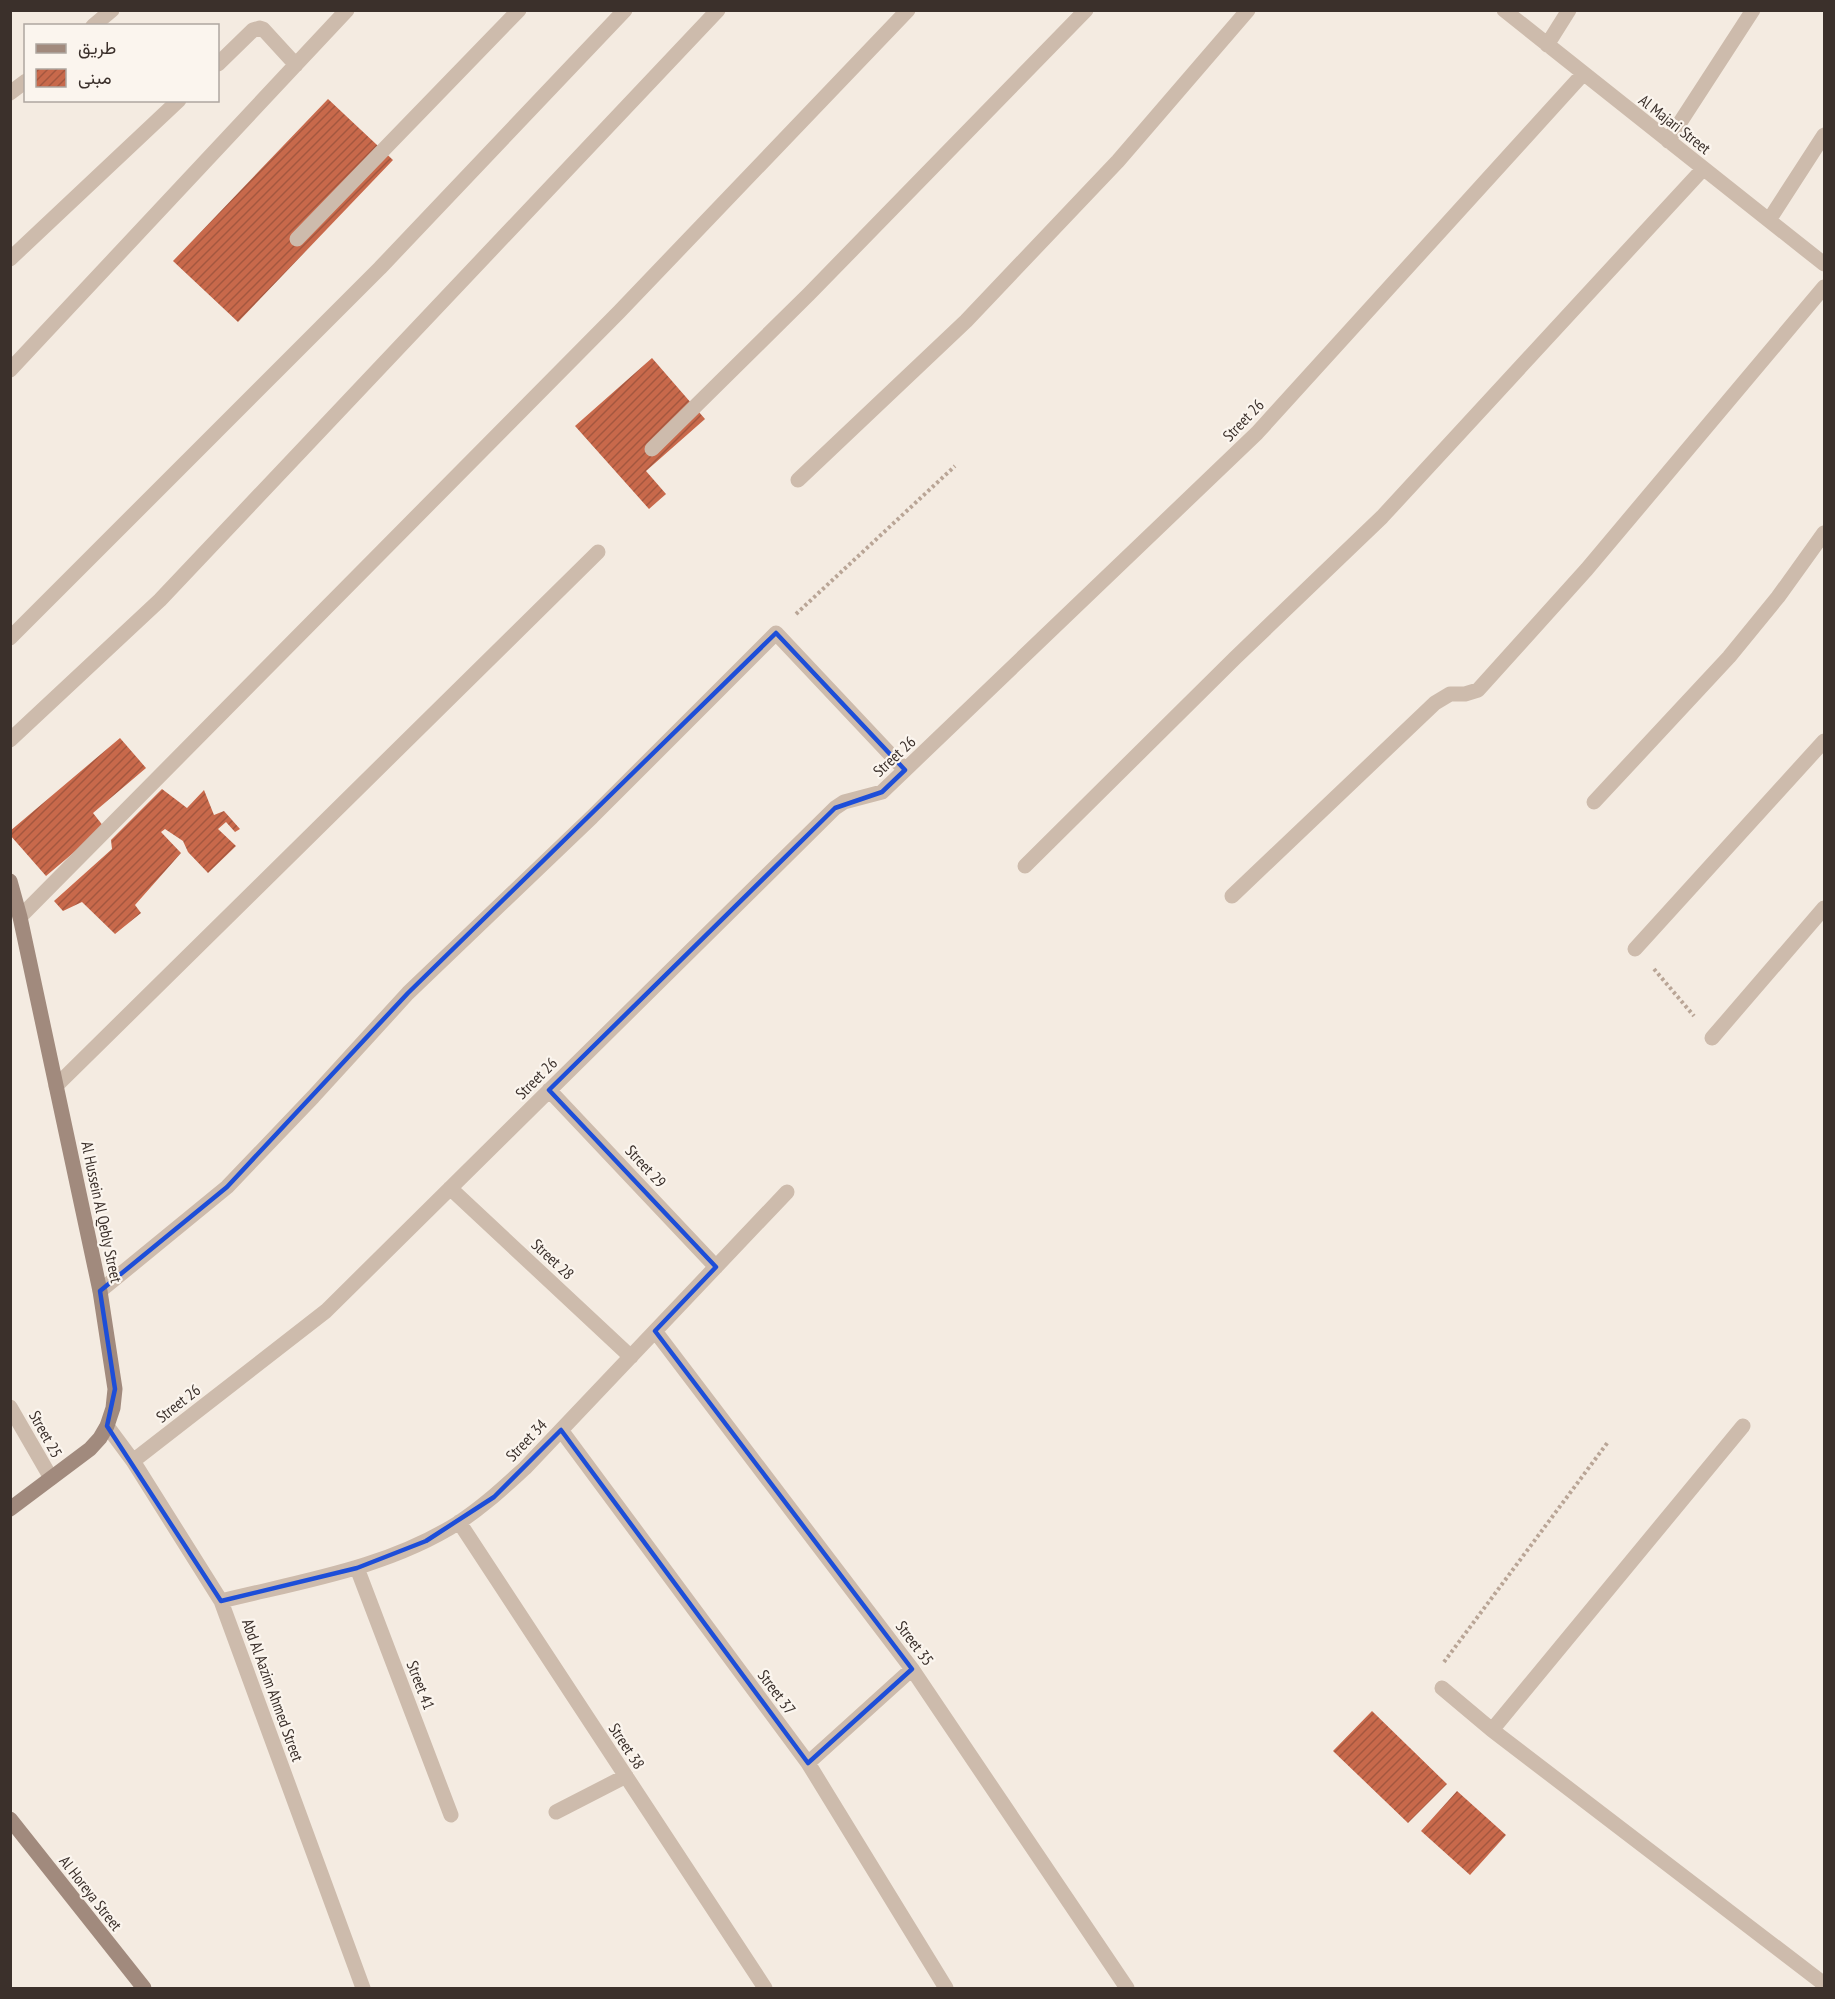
<svg xmlns="http://www.w3.org/2000/svg" width="1835" height="1999" viewBox="0 0 1835 1999" font-family="'PT Sans Narrow',Vazirmatn,sans-serif">
<style>
.building{fill:url(#building-hatch)}
.lines{fill:none;stroke-linecap:round;stroke-linejoin:round}
.path{stroke:#b9a596;stroke-width:4;stroke-dasharray:3 3;stroke-linecap:butt}
.street{stroke:#cdbbac;stroke-width:15}
.secondary{stroke:#a18a7d;stroke-width:15}
.rail{stroke:#3b302b;stroke-width:4.5;stroke-dasharray:1.5 4.5;stroke-linecap:butt}
.marked{fill:none;stroke:#1d4ed8;stroke-width:4.5;stroke-linejoin:round}
.labels{text-anchor:middle;stroke-width:4.5;stroke-linejoin:round;paint-order:stroke}
.street-label{font-size:16px;fill:#3b302b;stroke:#fbf5ee}
</style>
<defs>
<pattern id="building-hatch" width="6" height="6" patternUnits="userSpaceOnUse" patternTransform="scale(1.5)"><rect width="6" height="6" fill="#c8694b"/><path d="M-1 1l2-2M0 6l6-6M5 7l2-2" fill="none" stroke="#a4573f"/></pattern>
</defs>
<rect width="100%" height="100%" fill="#f4ebe1"/>
<!-- building -->
<path class="building" d="M328,99L393,160L238,322L173,261Z
M652,358L705,419L646,471L666,494L649,509L575,426Z
M120,738L146,768L93,813L104,827L46,876L10,835V831Z
M162,789L187,808L204,790L214,815L224,811L240,829L235,832L226,822L218,829L236,846L208,873L188,852L183,841L165,829L161,832L181,853L135,905L141,913L115,934L82,902L63,911L54,901L112,849L111,840Z
M1372,1711L1447,1784L1408,1823L1333,1751Z
M1457,1791L1506,1835L1470,1875L1421,1831Z"/>
<g class="lines">
<!-- path -->
<path class="path" d="M796,614L955,466
M1654,969L1694,1016
M1444,1662L1608,1442"/>
<!-- street -->
<path class="street" d="M1504,10L1824,264
M93,26L112,10
M1547,45L1569,10
M218,64L253,30L260,28L263,29L296,65
M10,93L26,81
M1668,141L1753,10
M1769,220L1824,135
M297,239L519,10
M10,259L179,100
M10,370L347,10
M652,449L809,294L1086,10
M798,480L966,321L1118,161L1248,10
M10,638L380,268L625,10
M10,740L160,600L718,10
M1594,802L1729,657L1778,597L1824,533
M1025,866L1235,658L1382,517L1703,169
M1232,896L1435,703L1450,694H1465L1478,690L1587,569L1824,287
M20,917L619,312L908,10
M1635,949L1824,741
M1712,1038L1824,908
M56,1086L598,552
M549,1090L716,1267
M450,1188L631,1357
M100,1291L227,1187L313,1097L408,993L592,817L776,633L905,770
M655,1331L912,1669L1127,1988
M10,1407L51,1478
M107,1426L133,1461L221,1601L363,1988
M561,1430L808,1763L946,1988
M133,1461L326,1311L835,808L844,802L882,792L905,770L1257,433L1583,74
M459,1522L765,1988
M357,1568L451,1815
M221,1601C302,1581 387,1568 458,1523C483,1507 504,1487 525,1468L787,1192
M1442,1688L1492,1730L1824,1984
M1492,1730L1743,1426
M808,1763L912,1669
M556,1812L626,1776"/>
<!-- secondary -->
<path class="secondary" d="M10,881L20,917L100,1291L115,1389L113,1408L107,1426L100,1438L90,1449L10,1509
M10,1819L144,1988"/>
<!-- rail -->
<path class="rail" d="M10,1988H11"/>
</g>
<!-- marked area -->
<path class="marked" d="M776,633L905,770L882,792L835,808L549,1090L716,1267L655,1331L912,1669L808,1763L561,1430L494,1497L426,1541L357,1568L221,1601L107,1426L115,1389L100,1291L227,1187L408,993Z"/>
<g class="labels">
<!-- street labels -->
<g class="street-label">
<text transform="translate(1675 124) rotate(38)" y="6">Al Majari Street</text>
<text transform="translate(1243 420) rotate(-46)" y="6">Street 26</text>
<text transform="translate(894 756) rotate(-43)" y="6">Street 26</text>
<text transform="translate(536 1078) rotate(-45)" y="6">Street 26</text>
<text transform="translate(646 1166) rotate(47)" y="6">Street 29</text>
<text transform="translate(102 1212) rotate(78)" y="6">Al Hussein Al Qebly Street</text>
<text transform="translate(553 1259) rotate(43)" y="6">Street 28</text>
<text transform="translate(178 1403) rotate(-38)" y="6">Street 26</text>
<text transform="translate(46 1434) rotate(61)" y="6">Street 25</text>
<text transform="translate(526 1440) rotate(-46)" y="6">Street 34</text>
<text transform="translate(915 1643) rotate(53)" y="6">Street 35</text>
<text transform="translate(421 1685) rotate(69)" y="6">Street 41</text>
<text transform="translate(273 1690) rotate(70)" y="6">Abd Al Aazim Ahmed Street</text>
<text transform="translate(777 1692) rotate(53)" y="6">Street 37</text>
<text transform="translate(627 1746) rotate(57)" y="6">Street 38</text>
<text transform="translate(91 1893) rotate(52)" y="6">Al Horeya Street</text>
</g>
</g>
<!-- border -->
<rect width="1835" height="1999" fill="none" stroke="#3b302b" stroke-width="24"/>
<!-- legend -->
<rect x="24" y="24" width="195" height="78" fill="#fbf5ee" stroke="#aea6a0" stroke-width="1.5"/>
<rect x="36" y="44" width="30" height="9" fill="#a18a7d" stroke="#aea6a0" stroke-width="1.5"/>
<text x="78" y="54" font-size="18" fill="#3b302b">طريق</text>
<rect x="36" y="69" width="30" height="18" fill="url(#building-hatch)" stroke="#aea6a0" stroke-width="1.5"/>
<text x="78" y="84" font-size="18" fill="#3b302b">مبنى</text>
</svg>
